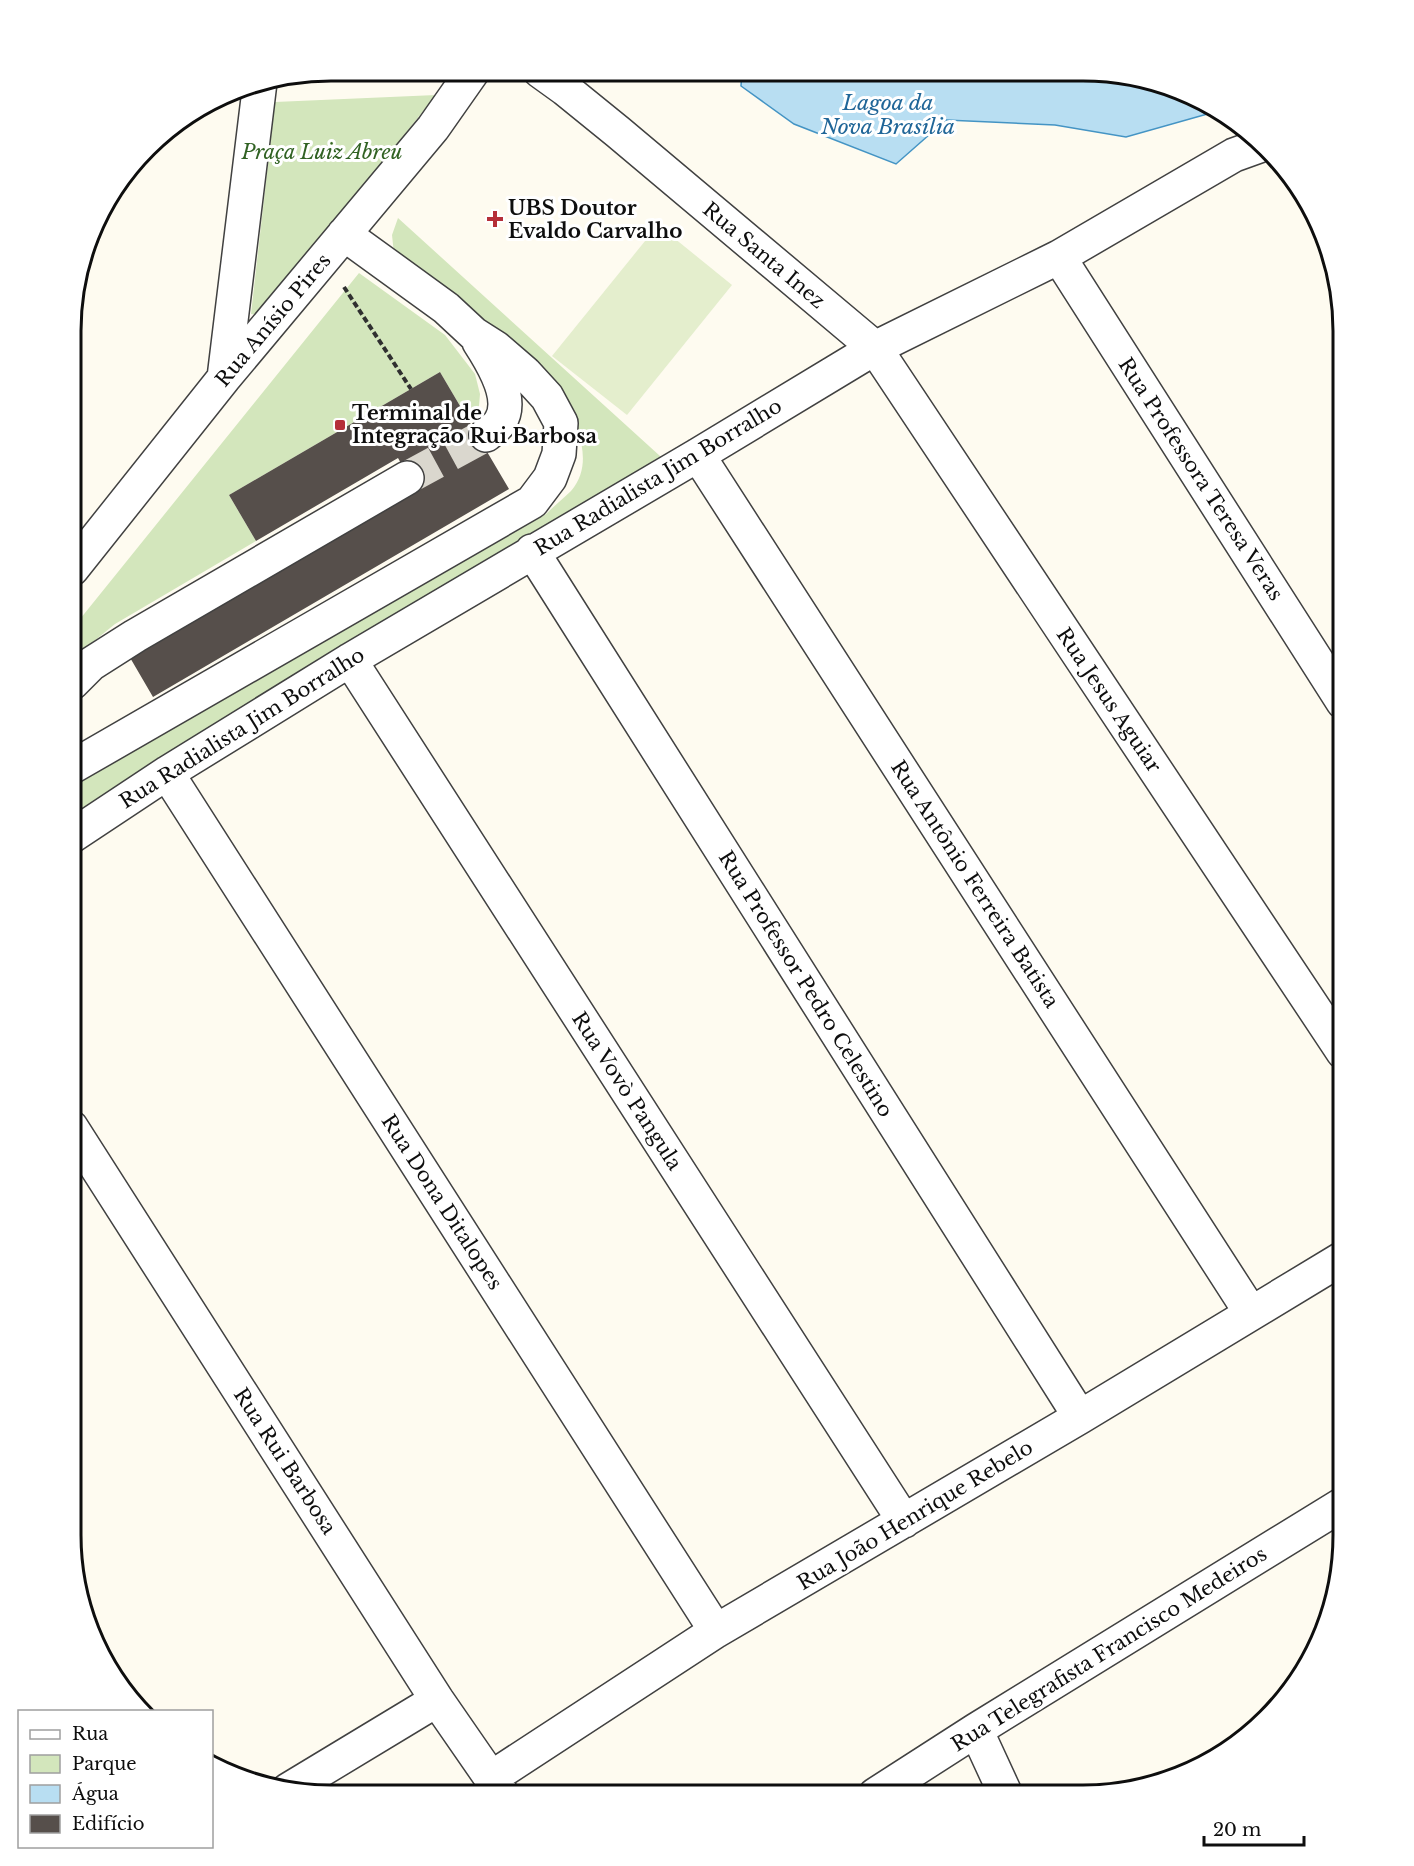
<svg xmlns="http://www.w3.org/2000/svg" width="1414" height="1866" viewBox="0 0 1414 1866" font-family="'Libre Baskerville',serif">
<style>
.green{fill:#d3e6bc}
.pitch{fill:#e4eecd}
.water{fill:#b8def2;stroke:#4494c4;stroke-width:1.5}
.building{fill:#564f4b}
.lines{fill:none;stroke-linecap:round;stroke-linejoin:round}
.minor-tunnel{stroke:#dad7ce;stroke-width:33;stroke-dasharray:33 16;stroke-linecap:butt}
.minor-casing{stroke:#414141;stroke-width:36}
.path{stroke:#303030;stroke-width:4;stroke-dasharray:6 3;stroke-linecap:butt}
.minor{stroke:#fff;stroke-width:33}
.poi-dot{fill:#b52f39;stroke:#fff;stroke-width:2}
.labels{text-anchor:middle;stroke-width:6;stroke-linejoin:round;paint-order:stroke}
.park-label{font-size:20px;font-style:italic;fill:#316223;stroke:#fff}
.poi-label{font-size:20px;font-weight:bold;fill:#0e0e0e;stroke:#fff;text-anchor:start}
.street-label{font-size:20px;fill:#0e0e0e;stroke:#fff}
.water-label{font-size:21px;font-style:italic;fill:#206698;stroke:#fff}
.rim{fill:none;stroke:#0e0e0e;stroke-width:3}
</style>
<rect width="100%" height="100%" fill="#fefbf0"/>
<!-- green -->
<path class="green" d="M436,95L261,315L251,314L275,102Z
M398,218L671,466L72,833V787L162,732L546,514C554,506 563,499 571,491C593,465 580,433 568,406L394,254L392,235Z
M359,273L445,335L475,374L480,394L479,406L469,421L440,372L229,495L256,541L115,624L72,659V629Z"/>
<!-- pitch -->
<path class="pitch" d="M658,225L732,285L627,415L552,356Z"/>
<!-- water -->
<path class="water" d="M742,72L1117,73L1182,90L1218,111L1126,137L1055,125L946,120L896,164L794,124L741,86Z"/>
<!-- building -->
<path class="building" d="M440,372L509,489L153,697L125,649L411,481L398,458L256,541L229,495Z"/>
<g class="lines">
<!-- minor-tunnel -->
<path class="minor-tunnel" d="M407,478L486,435"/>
<!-- minor casing -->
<g class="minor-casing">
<path id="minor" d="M540,71L565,89L618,132L875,348L1343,1052
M1059,257L1343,702
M479,342C492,362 515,399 500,422C497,427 491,431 486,435
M224,378L260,82
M698,455L1251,1313
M532,551L1080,1417
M72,569L224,378L433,128L473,71
M350,660L904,1521
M72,683L91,664L135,636L407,478
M72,767L532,502L550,478L559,454L561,423L547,397L525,373L496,348L474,334L446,308L344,234
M167,773L716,1631
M72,836L167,773L350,660L698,455L875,348L1059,257L1234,155L1259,146
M71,1127L437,1700L502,1794
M976,1730L1006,1795
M491,1778L716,1631L1080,1417L1343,1258
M288,1790L437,1700
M875,1795L976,1730L1343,1504"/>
</g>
<!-- path -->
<path class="path" d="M344,287L411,389"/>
<!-- minor -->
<use href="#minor" class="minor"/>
</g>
<!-- markers -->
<g class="poi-dot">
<path d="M492 210h6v6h6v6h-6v6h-6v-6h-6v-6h6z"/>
<rect x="334" y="419" width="12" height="12" rx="3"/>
</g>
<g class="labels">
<!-- park labels -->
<g class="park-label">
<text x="322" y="159">Praça Luiz Abreu</text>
</g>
<!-- poi labels -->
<g class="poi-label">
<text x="508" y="215">UBS Doutor<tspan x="508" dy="23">Evaldo Carvalho</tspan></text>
<text x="352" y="420">Terminal de<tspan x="352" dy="23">Integração Rui Barbosa</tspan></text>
</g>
<!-- street labels -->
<g class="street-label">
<text transform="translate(764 255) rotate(40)" y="7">Rua Santa Inez</text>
<text transform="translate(273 320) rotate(-50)" y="7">Rua Anísio Pires</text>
<text transform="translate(658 477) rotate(-31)" y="7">Rua Radialista Jim Borralho</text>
<text transform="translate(1201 479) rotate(57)" y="7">Rua Professora Teresa Veras</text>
<text transform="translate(1109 700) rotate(56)" y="7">Rua Jesus Aguiar</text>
<text transform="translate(242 728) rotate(-32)" y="7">Rua Radialista Jim Borralho</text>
<text transform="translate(975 884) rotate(57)" y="7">Rua Antônio Ferreira Batista</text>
<text transform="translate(806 984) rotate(58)" y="7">Rua Professor Pedro Celestino</text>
<text transform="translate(627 1091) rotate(57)" y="7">Rua Vovò Pangula</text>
<text transform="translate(442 1202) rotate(57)" y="7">Rua Dona Ditalopes</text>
<text transform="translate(285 1461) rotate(57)" y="7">Rua Rui Barbosa</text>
<text transform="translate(915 1515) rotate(-31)" y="7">Rua João Henrique Rebelo</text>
<text transform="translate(1109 1649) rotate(-32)" y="7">Rua Telegrafista Francisco Medeiros</text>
</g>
<!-- water labels -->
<g class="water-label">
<text x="888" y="110">Lagoa da<tspan x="888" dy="24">Nova Brasília</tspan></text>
</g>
</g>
<!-- crop -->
<path d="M0 0H1414V1866H0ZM331 81H1083A250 250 0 0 1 1333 331V1535A250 250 0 0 1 1083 1785H331A250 250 0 0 1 81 1535V331A250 250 0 0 1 331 81Z" fill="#fff" fill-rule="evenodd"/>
<path class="rim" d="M331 81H1083A250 250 0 0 1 1333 331V1535A250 250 0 0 1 1083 1785H331A250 250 0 0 1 81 1535V331A250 250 0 0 1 331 81Z"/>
<!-- legend -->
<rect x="18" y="1710" width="195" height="138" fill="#ffffff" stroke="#9f9f9f" stroke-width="1.5"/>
<rect x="30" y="1730" width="30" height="9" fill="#ffffff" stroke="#9f9f9f" stroke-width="1.5"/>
<text x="72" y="1740" font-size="18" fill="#0e0e0e">Rua</text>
<rect x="30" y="1755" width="30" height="18" fill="#d3e6bc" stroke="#9f9f9f" stroke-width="1.5"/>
<text x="72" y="1770" font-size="18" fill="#0e0e0e">Parque</text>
<rect x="30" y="1785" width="30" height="18" fill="#b8def2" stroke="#9f9f9f" stroke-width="1.5"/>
<text x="72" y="1800" font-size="18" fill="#0e0e0e">Água</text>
<rect x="30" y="1815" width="30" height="18" fill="#564f4b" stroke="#9f9f9f" stroke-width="1.5"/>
<text x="72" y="1830" font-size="18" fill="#0e0e0e">Edifício</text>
<!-- scale -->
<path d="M1204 1836v9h100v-9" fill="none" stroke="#0e0e0e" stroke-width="3"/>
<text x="1213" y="1836" font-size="18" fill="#0e0e0e" stroke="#ffffff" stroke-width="4.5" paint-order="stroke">20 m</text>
</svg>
